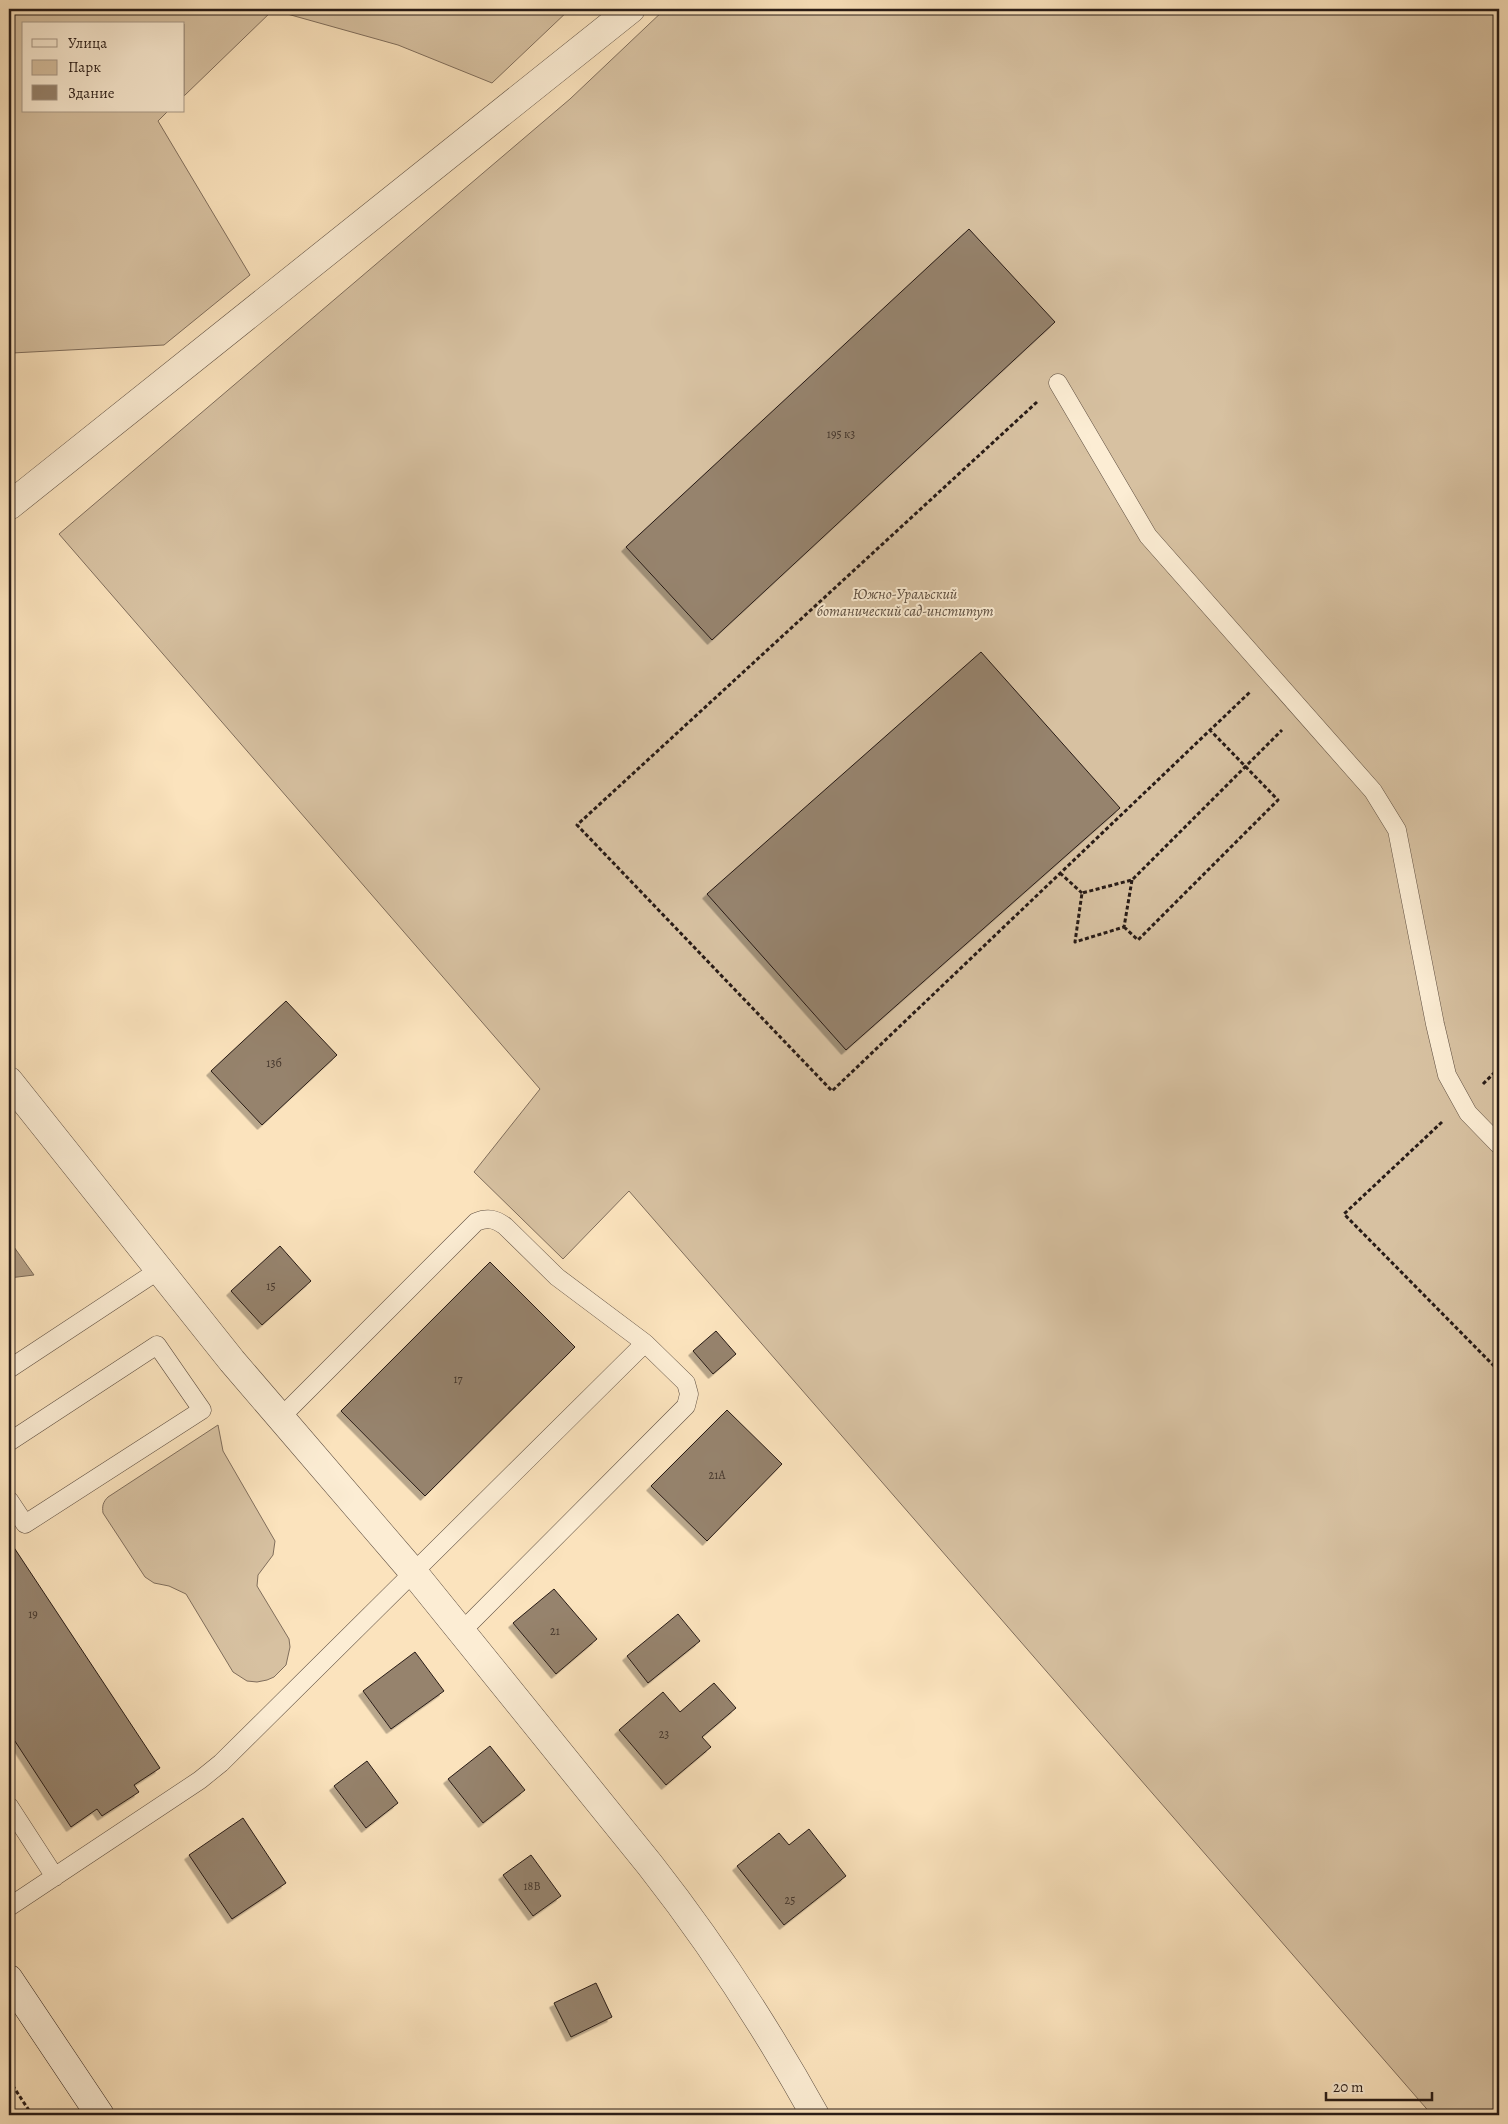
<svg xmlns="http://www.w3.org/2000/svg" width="1508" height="2124" viewBox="0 0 1508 2124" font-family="Alegreya,serif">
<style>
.green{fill:#d7c1a1;stroke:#806e5c}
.water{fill:#b49f85;stroke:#7c6b59}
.building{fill:#96836d;stroke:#291c17;filter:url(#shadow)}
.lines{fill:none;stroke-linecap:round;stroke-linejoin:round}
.service-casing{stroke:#5e4e40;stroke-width:19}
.minor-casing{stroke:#5e4e40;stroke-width:29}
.secondary-casing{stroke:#291c17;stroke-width:29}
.path{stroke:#291c17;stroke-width:3;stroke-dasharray:4 2.5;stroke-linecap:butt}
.service{stroke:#fcedd4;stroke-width:18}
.minor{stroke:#fcedd4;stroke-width:28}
.secondary{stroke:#fcedd4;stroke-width:28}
.labels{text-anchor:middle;stroke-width:4;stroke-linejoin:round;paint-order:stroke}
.number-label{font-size:12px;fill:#44362c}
.park-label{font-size:15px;font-style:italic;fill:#5d4e40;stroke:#fcedd4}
</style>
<defs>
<filter id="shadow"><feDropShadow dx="-4.5" dy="4.5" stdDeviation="0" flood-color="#0004"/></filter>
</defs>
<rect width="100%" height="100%" fill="#fbe3bd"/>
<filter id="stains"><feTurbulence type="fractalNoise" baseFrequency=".004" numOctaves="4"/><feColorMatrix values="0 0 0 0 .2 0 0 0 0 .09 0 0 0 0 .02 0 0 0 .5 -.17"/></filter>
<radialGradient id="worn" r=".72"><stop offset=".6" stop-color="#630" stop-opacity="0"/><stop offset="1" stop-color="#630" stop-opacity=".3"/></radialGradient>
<!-- green -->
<path class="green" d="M9,9H570L492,83L398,45L273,10L184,96V24H24V111H168L158,121L250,275L164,345L12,353L9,358Z
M665,9H1499V2115H1432L629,1191L563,1259L474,1172L540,1089L59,534L570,99Z
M218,1425L223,1451L275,1541L273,1555L258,1575L257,1586L289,1639L290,1647L286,1665L274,1677L267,1680L257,1682L247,1681L233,1672L186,1594L169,1586L154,1583L145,1577L103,1513C102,1506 103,1502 108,1497Z"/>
<!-- water -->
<path class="water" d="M9,1240L34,1275L9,1278Z"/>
<!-- building -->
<path class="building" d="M969,229L1055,322L712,640L626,547Z
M981,652L1120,808L846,1050L707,894Z
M286,1001L337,1055L262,1125L211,1071Z
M280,1246L311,1281L262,1325L231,1291Z
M490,1262L575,1347L425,1496L341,1411Z
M716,1331L736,1354L713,1374L693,1351Z
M727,1410L782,1464L707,1541L651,1486Z
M9,1540L160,1768L134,1785L139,1792L102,1816L97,1809L71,1827L9,1732Z
M554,1589L597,1639L556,1674L513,1623Z
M678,1614L700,1641L648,1683L627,1656Z
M415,1652L444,1691L391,1729L363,1691Z
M714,1683L736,1708L702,1737L711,1747L666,1785L619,1730L663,1692L680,1712Z
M490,1746L525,1790L483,1823L448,1779Z
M367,1761L398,1803L366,1828L334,1786Z
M243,1818L286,1883L232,1919L189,1855Z
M809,1829L846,1876L784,1925L737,1866L779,1833L789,1845Z
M531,1855L561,1896L533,1916L503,1875Z
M596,1983L612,2017L571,2037L554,2003Z"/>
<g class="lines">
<!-- service casing -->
<g class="service-casing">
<path id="service" d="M1058,383L1148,536L1373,791L1397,830L1435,1024L1447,1075L1468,1113L1499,1145
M9,1369L159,1270
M281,1417L476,1222C488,1217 495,1219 505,1226L557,1277L645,1343
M9,1442L157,1345L202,1410L25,1524L9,1500
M9,1806L55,1877
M9,1907L200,1780L221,1763L645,1343L686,1383L689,1394L686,1406L460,1633"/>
</g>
<!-- minor casing -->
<g class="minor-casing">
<path id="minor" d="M9,506L631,9
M9,1081L232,1361L414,1573L650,1865C712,1944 766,2027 815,2115"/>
</g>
<!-- secondary casing -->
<g class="secondary-casing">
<path id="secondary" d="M9,1979L100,2115"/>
</g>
<!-- path -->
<path class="path" d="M1037,402L577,825L832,1091L1250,692
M1060,873L1082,893
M1132,880L1124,927L1075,942L1082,893L1132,880L1282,730
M1124,927L1138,940L1278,800L1210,730
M1483,1084L1499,1068
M1442,1122L1344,1214L1499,1371
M9,2080L32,2115"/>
<!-- service -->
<use href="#service" class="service"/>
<!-- minor -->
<use href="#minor" class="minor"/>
<!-- secondary -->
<use href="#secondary" class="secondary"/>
</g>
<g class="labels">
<!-- number labels -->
<g class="number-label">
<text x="841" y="438">195 к3</text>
<text x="274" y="1067">13б</text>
<text x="271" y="1290">15</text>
<text x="458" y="1383">17</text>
<text x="717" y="1479">21А</text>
<text x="33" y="1618">19</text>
<text x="555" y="1635">21</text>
<text x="664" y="1738">23</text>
<text x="532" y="1890">18В</text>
<text x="790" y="1904">25</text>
</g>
<!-- park labels -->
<g class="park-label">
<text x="905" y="599">Южно-Уральский<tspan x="905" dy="17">ботанический сад-институт</tspan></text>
</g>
</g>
<!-- margin -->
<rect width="1508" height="2124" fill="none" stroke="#fbe3bd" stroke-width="30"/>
<rect x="10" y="10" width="1488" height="2104" fill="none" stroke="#291c17" stroke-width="2.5"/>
<rect x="15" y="15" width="1478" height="2094" fill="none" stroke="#291c17"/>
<!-- legend -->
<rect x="22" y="22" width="162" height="90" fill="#fcedd4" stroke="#a89988"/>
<rect x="32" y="39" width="25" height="8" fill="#fcedd4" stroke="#a89988"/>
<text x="68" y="48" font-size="15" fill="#291c17">Улица</text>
<rect x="32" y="60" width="25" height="15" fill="#d7c1a1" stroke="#a89988"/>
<text x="68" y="72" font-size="15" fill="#291c17">Парк</text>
<rect x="32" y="85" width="25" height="15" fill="#96836d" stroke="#a89988"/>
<text x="68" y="98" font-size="15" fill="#291c17">Здание</text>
<!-- scale -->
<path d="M1326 2092v8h106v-8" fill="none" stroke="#291c17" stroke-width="2.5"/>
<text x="1333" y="2092" font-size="15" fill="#291c17" stroke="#fcedd4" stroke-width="4" paint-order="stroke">20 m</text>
<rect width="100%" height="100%" filter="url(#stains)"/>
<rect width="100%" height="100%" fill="url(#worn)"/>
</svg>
